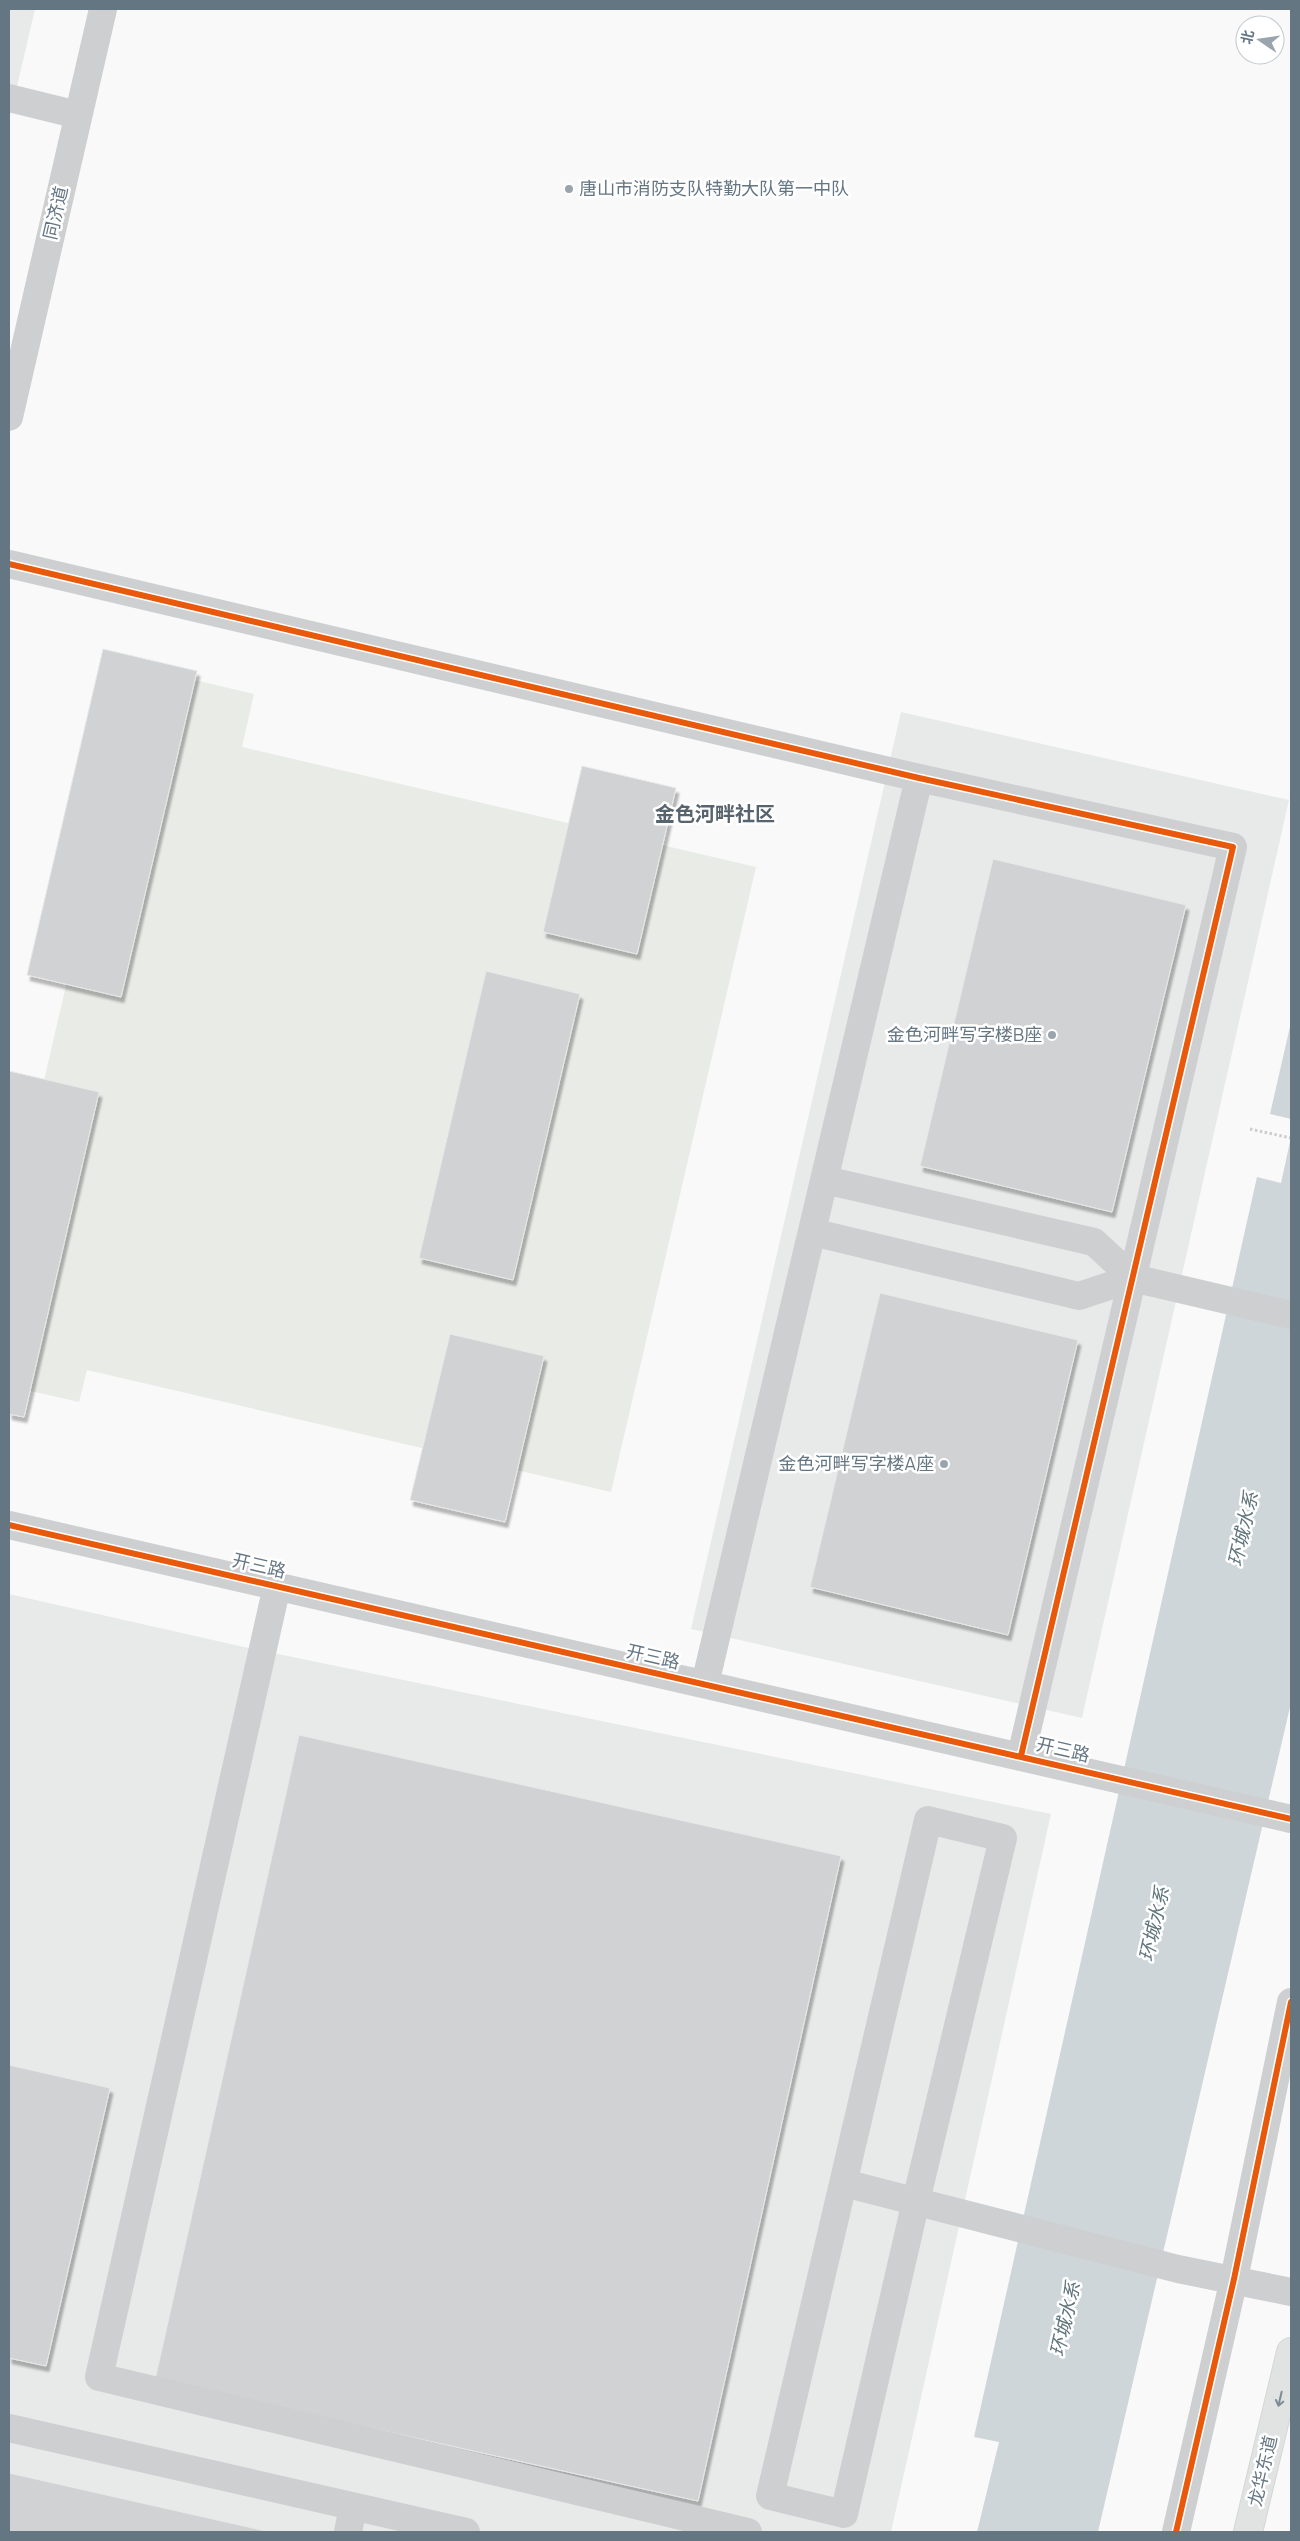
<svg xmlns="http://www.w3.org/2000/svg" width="1300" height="2541" viewBox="0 0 1300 2541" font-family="Manrope,'Noto Sans SC',sans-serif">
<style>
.built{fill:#e8e9e9}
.green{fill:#e8ebe6}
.water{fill:#ced6d9}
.building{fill:#d0d2d3;stroke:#e8e8e8;filter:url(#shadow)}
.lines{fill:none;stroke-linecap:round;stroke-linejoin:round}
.major-casing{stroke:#d5d6d7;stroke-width:30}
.path{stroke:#cbcccd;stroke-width:3;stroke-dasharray:2.5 2.5;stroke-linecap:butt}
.minor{stroke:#cecfd0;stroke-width:28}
.major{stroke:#e1e2e2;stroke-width:28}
.cycleway-casing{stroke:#fff;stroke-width:9}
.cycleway{stroke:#e8590c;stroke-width:6}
.oneway{stroke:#7e8c96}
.poi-dot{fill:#99a4ac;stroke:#fff;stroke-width:2}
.labels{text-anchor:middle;stroke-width:5;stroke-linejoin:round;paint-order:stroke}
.poi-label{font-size:18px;fill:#657683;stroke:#fff;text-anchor:end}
.street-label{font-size:18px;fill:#657683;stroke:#fff}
.water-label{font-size:19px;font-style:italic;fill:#60757c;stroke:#fff}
.quarter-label{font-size:20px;font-weight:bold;fill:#57646e;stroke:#fff}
</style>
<defs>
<filter id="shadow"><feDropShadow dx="3" dy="5.5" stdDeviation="1" flood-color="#0004"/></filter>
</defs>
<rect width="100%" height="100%" fill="#f9f9f9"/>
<!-- built -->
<path class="built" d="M9,9H35L9,121Z
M901,712L1289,800L1082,1718L691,1629Z
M9,1594L244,1647L1051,1814L891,2532H9Z"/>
<!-- green -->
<path class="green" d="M140,667L254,694L242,747L756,867L611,1492L87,1370L79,1402L9,1386V1231Z"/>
<!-- water -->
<path class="water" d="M1291,1022V1119L1270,1114Z
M1291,1137V1703L1098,2532H977L999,2442L974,2437L1257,1177L1281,1183Z"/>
<!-- building -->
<path class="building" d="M103,649L197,671L121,997L27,975Z
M582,766L676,788L637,954L543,932Z
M993,859L1186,905L1112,1212L920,1166Z
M486,971L580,994L513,1280L419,1258Z
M9,1071L99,1092L24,1417L9,1414Z
M880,1293L1078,1340L1008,1635L810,1587Z
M450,1334L544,1356L505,1522L410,1500Z
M299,1735L841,1856L698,2501L155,2380Z
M9,2065L110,2088L46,2366L9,2358Z
M9,2473L270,2532H9Z"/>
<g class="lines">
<!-- major casing -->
<g class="major-casing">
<path id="major" d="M1248,2532L1291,2352"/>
</g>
<!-- path -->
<path class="path" d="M1250,1129L1291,1138"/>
<!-- minor -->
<path class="minor" d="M9,98L78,115
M9,417L103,9
M9,564L919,778L1233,847L1021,1756
M825,1180L1094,1242L1133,1278L1291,1315
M812,1232L1079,1296L1133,1278
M9,1525L1291,1819
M277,1586L99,2377L748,2532
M705,1684L919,778
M928,1820L1003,1838L916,2201L844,2514L770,2496Z
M844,2183L1178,2269L1291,2292
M9,2428L466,2532
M348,2532L353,2507
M1176,2532L1234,2279L1291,2002"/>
<!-- major -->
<use href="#major" class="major"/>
<!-- cycleway casing -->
<g class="cycleway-casing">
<path id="cycleway" d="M9,564L919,778L1233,847L1021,1756
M9,1525L1291,1819
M1176,2532L1234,2279L1291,2002"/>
</g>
<!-- cycleway -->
<use href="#cycleway" class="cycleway"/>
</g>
<!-- one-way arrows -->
<defs><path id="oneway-shaft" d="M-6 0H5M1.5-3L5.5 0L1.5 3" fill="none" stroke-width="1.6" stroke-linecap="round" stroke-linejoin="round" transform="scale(1.25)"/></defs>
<use class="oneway" href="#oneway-shaft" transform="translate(1280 2399) rotate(103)"/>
<!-- markers -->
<g class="poi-dot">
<circle cx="569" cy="189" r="5"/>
<circle cx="1052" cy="1035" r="5"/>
<circle cx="944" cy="1464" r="5"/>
</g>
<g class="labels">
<!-- poi labels -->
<g class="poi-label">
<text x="579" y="195" text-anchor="start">唐山市消防支队特勤大队第一中队</text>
<text x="1042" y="1041">金色河畔写字楼B座</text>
<text x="934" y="1470">金色河畔写字楼A座</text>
</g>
<!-- street labels -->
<g class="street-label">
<text transform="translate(56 213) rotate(-77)" y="6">同济道</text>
<text transform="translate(259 1566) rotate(13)" y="6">开三路</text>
<text transform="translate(653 1657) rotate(13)" y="6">开三路</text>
<text transform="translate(1063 1750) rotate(13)" y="6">开三路</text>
<text transform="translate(1263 2471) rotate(-77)" y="6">龙华东道</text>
</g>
<!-- water labels -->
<g class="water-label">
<text transform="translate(1243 1529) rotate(-77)" y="7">环城水系</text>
<text transform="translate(1154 1924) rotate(-77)" y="7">环城水系</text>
<text transform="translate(1065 2319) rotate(-77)" y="7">环城水系</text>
</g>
<!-- quarter labels -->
<g class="quarter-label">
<text x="715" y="821">金色河畔社区</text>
</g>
</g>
<!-- border -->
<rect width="1300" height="2541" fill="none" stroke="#657683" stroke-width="20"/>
<!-- north arrow -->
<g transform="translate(1260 40) rotate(283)"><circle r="24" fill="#ffffff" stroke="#c1c8cd"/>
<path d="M0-4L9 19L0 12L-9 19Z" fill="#99a4ac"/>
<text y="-8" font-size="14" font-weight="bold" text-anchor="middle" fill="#657683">北</text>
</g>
</svg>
